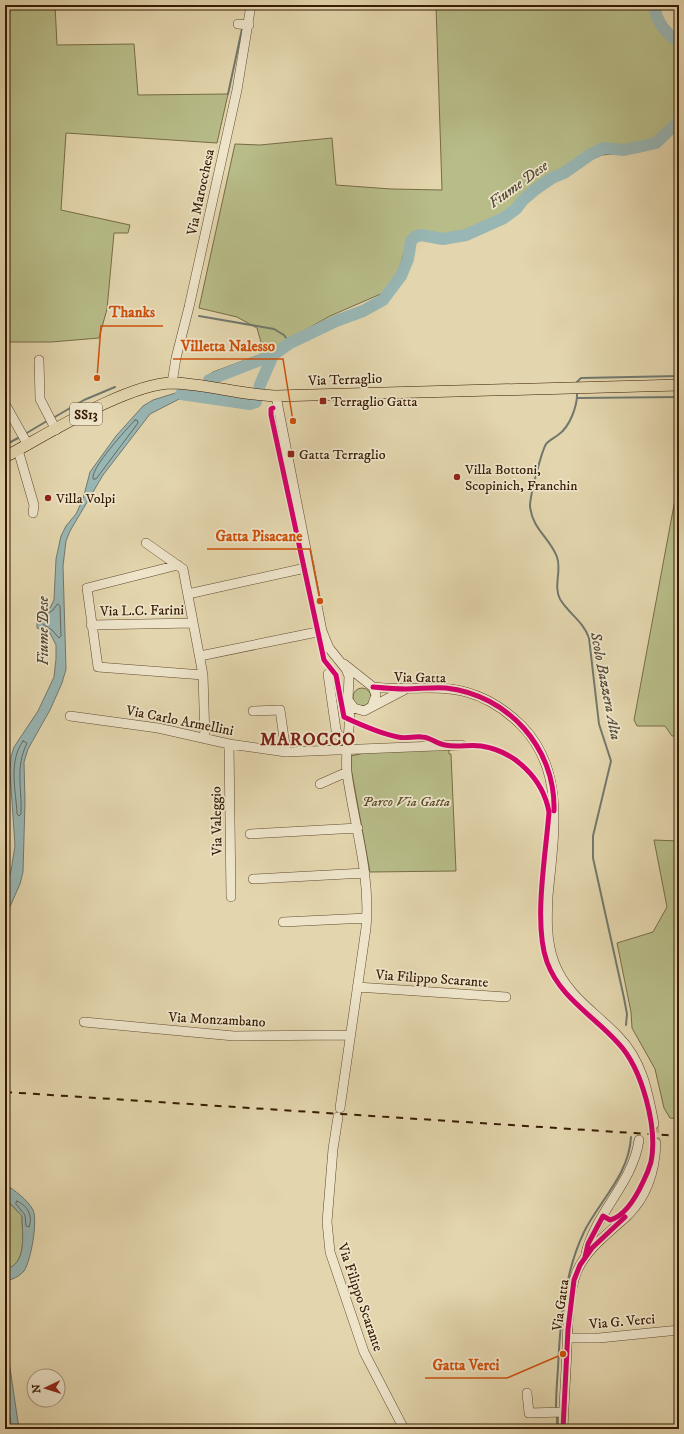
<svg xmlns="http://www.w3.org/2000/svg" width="684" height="1434" viewBox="0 0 684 1434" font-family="'IM FELL DW Pica',serif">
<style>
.green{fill:#b7bc88;stroke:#776c46}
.water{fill:#98b6b4;stroke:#71786d}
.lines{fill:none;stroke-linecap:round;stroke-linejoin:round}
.shore{stroke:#68685c;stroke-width:1}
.stream{stroke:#71786d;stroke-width:2}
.river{stroke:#98b6b4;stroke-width:12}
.minor-tunnel{stroke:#c1b08b;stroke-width:9;stroke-dasharray:9 4.5;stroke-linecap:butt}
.minor-casing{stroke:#624a2e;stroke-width:10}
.major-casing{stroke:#371b03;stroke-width:12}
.minor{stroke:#ede4ca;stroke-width:9}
.major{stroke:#e3d5ad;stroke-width:11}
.rail{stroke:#371b03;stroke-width:2;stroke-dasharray:7 7;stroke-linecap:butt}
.cycleway-casing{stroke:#ede4ca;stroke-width:8}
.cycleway{stroke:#d6006c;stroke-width:5}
.poi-dot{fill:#8f2418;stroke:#ede4ca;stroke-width:1.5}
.labels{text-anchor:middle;stroke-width:3.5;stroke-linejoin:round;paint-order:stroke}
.shield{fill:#ede4ca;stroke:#6e573f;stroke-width:1}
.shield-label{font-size:13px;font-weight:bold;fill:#371b03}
.street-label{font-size:14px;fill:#371b03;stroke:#ede4ca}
.poi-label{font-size:14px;fill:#371b03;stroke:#ede4ca;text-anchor:start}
.park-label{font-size:14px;font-style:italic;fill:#5d4b2b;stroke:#ede4ca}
.water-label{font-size:15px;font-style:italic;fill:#544a38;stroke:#ede4ca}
.district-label{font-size:18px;font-weight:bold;letter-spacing:1px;fill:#7a1f14;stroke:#ede4ca}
.leader{fill:none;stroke:#cd500b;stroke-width:1.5}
.callout-dot{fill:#cd500b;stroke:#ede4ca;stroke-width:1.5}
.callout-label{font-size:15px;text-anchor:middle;font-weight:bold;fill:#cd500b;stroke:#ede4ca;stroke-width:3.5;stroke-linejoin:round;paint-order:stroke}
</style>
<rect width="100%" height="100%" fill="#e3d5ad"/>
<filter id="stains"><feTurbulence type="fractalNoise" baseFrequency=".005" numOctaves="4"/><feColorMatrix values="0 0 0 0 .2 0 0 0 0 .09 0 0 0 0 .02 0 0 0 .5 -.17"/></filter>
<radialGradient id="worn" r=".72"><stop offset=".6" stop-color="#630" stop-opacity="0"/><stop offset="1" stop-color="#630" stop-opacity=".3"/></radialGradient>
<!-- green -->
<path class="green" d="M5,5H55L57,45L134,44L138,95L228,94L217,143L66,133L61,210L130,225L128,233H114L107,309L99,338L51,342H5Z
M436,5H658C660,19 670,28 679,37V127L662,144L655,148L639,152L602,155L582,164L537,192L521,205L467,230L451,235L420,231L415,232L408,239L398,272L391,284L383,293L330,316L287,340L270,353L230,369L207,376L213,372L264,353L257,328L237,317L199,308L235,144L260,145L332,138L336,185L391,189L442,190Z
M679,478V736H672L665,726H637L634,720Z
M353 697a9 9 0 1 1 18 0a9 9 0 1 1-18 0Z
M447,749L449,750V754H451L456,871L370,872L351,768V756L364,753Z
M654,840L679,841V1119L670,1118L664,1108L655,1069L632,1028L631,1012L617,943L653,932L667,907Z
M5,1198L22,1216C22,1235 28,1263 5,1270Z"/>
<!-- water -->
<path class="water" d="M182,391L198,393L183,397L150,414L103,475L70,531L66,541L63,566L66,669L62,683L50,710L28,749L24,762L25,802L23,872L20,884L5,918V889L11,871L15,846L10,772L11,757L14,747L38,711L54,677L56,659V645L50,633L37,628V612L50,608L54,600L56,559L61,536L66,526L76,514L83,499L90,472L116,436L143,406L153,400Z
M5,1184C14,1190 28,1200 33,1210C38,1220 31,1261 24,1271C20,1276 12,1280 5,1281V1270C28,1263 22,1235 22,1216L5,1198Z
M5,1343L7,1348L19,1429H12L5,1386Z"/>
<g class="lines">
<!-- shore -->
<path class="shore" d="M135,420H137L138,423L96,479H93C91,467 126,430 135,420Z
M58,604L60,606L61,636L59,638L52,630L41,623V616L52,611Z
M23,741L27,743C15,768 22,787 21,814L19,816L17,814C16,790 8,762 23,741Z
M17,1201C28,1206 33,1216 29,1227L26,1226L25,1215L16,1204Z"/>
<!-- stream -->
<path class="stream" d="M228,94L242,29
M199,316L274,329L284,335L290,343
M577,385V382L581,378L679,376
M577,391C578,405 570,427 558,435C554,438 549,440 546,444C541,453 530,496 530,506C532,529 550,538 557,557C562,570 553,586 560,599C568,613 584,622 589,638L599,724L611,761L593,836V858L624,998L627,1014L626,1025
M577,398L679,397
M53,418L84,400L115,387
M25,434L47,421
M5,445L20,437
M556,1408C556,1395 557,1381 558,1368C560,1323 564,1274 584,1232C600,1200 629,1175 631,1137
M557,1415V1429"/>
<!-- river -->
<path class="river" d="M654,5C656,22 666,33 679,43
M209,380L273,355L290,343L336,321L363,311L383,300L401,276L408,259L411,241L415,237L421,235L443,239L466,235L504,218L516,209L523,200L536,189L552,178L564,173L591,154L604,148L624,150L656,143L679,121
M181,394L250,404L256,402L260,385L273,355"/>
<!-- minor-tunnel -->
<path class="minor-tunnel" d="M654,1124L656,1143"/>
<!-- minor casing -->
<g class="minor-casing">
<path id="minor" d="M238,24L249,25
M39,360L40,399L56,430
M172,383L176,358L189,307L237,90L251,5
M276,396L322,631L329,648L346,669L349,676L348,700L354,708L364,711L404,690
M5,404L28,445
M18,450L34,505L33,513
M146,543L183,569L203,675L205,739
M178,565L87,588L98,667L203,675
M188,594L310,567
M91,625L193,623
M200,656L322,631
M344,664L373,687L376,695L372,706
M328,674L336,730L338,735L347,740
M373,687C404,691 436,684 466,692C488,698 506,710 522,726C567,772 553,839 548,896C547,918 546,940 554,962C566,995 595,1012 618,1036C642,1060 648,1092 654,1124
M253,711L280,710L286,752
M70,716L158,728L229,744L286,752L461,745
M229,744L231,897
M320,784L347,772
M250,834L358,828
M253,879L365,873
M283,922L367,918
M357,987L506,997
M84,1022L234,1036L350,1035
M340,1108L366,928C371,875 354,824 347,773C344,748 353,725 348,700
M338,1117L333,1149L327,1222L330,1252L364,1352L404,1429
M586,1253C596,1212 633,1183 639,1140
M567,1338H599L679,1330
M527,1393L529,1413L564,1412
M563,1429C564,1402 566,1374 567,1347C568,1322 568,1294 577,1271C588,1247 609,1233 628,1215C647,1196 655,1170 656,1143"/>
</g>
<!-- major casing -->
<g class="major-casing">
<path id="major" d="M5,457C46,435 128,383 173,383C208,384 241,395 276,396L679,385"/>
</g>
<!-- minor -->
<use href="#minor" class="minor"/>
<!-- major -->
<use href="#major" class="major"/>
<!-- rail -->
<path class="rail" d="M5,1092L679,1136"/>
<!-- cycleway casing -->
<g class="cycleway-casing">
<path id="cycleway" d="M273,408L271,409V415L324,660L336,675L344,717C359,724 382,734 398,737C406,739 414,736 422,737C430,737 437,744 445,745C457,748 469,744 481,746C515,751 543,779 549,812C546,854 533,923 547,962C560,998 594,1016 618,1043C642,1068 658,1128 651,1162C649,1169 646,1176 643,1182C637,1195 625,1216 610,1220L603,1216L588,1244L585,1257
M373,687C384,688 395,689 406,689C419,689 433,687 446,688C508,695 556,748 554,811
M563,1429L568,1329L574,1280L580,1265L592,1248L625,1217"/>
</g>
<!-- cycleway -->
<use href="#cycleway" class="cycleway"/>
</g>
<!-- markers -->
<g class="poi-dot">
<rect x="319" y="397" width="8" height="8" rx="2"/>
<rect x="287" y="450" width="8" height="8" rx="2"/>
<circle cx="457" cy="477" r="4"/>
<circle cx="48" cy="498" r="4"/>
</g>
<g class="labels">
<!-- shield labels -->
<rect class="shield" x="70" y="403" width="32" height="22" rx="3"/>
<g class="shield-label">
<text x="86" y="419">SS13</text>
</g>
<!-- street labels -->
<g class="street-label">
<text transform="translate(200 192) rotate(-78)" y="5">Via Marocchesa</text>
<text transform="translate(345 379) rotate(-2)" y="5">Via Terraglio</text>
<text transform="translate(142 610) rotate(-1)" y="5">Via L.C. Farini</text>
<text transform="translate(420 677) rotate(1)" y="5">Via Gatta</text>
<text transform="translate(180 720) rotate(11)" y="5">Via Carlo Armellini</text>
<text transform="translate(216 821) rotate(-91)" y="5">Via Valeggio</text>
<text transform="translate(432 978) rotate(4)" y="5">Via Filippo Scarante</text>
<text transform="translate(217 1019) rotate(3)" y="5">Via Monzambano</text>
<text transform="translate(361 1297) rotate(71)" y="5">Via Filippo Scarante</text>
<text transform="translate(560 1305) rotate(-82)" y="5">Via Gatta</text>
<text transform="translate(622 1321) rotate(-5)" y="5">Via G. Verci</text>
</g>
<!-- poi labels -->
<g class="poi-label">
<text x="331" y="406">Terraglio Gatta</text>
<text x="299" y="459">Gatta Terraglio</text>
<text x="465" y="474">Villa Bottoni,<tspan x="465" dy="16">Scopinich, Franchin</tspan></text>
<text x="56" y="503">Villa Volpi</text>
</g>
<!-- park labels -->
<g class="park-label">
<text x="406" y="806">Parco Via Gatta</text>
</g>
<!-- water labels -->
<g class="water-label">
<text transform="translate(518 184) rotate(-36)" y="5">Fiume Dese</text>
<text transform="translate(43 631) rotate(-90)" y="5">Fiume Dese</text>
<text transform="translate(606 686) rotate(79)" y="5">Scolo Bazzera Alta</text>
</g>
<!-- district labels -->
<g class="district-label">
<text x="308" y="745">MAROCCO</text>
</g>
</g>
<!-- callouts -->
<path class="leader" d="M97 378L101 326H163M293 421L283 359H173M320 601L310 549H207M563 1354L507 1378H425"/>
<g class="callout-dot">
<circle cx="97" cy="378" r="4"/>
<circle cx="293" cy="421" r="4"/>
<circle cx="320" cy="601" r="4"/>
<circle cx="563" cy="1354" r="4"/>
</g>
<g class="callout-label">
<text x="132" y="317">Thanks</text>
<text x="228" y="351">Villetta Nalesso</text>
<text x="259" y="541">Gatta Pisacane</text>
<text x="466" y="1370">Gatta Verci</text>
</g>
<!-- margin -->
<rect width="684" height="1434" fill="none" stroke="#e3d5ad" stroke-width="20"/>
<rect x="6" y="6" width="672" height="1422" fill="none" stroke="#371b03" stroke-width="2"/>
<rect x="10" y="10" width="664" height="1414" fill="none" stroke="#371b03"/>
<!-- north arrow -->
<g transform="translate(46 1388) rotate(266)"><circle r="19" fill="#ede4ca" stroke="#a4947a"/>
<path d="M0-3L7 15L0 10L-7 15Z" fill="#8f2418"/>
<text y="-6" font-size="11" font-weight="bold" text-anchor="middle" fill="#371b03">N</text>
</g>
<rect width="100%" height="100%" filter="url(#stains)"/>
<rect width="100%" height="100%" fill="url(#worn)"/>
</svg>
